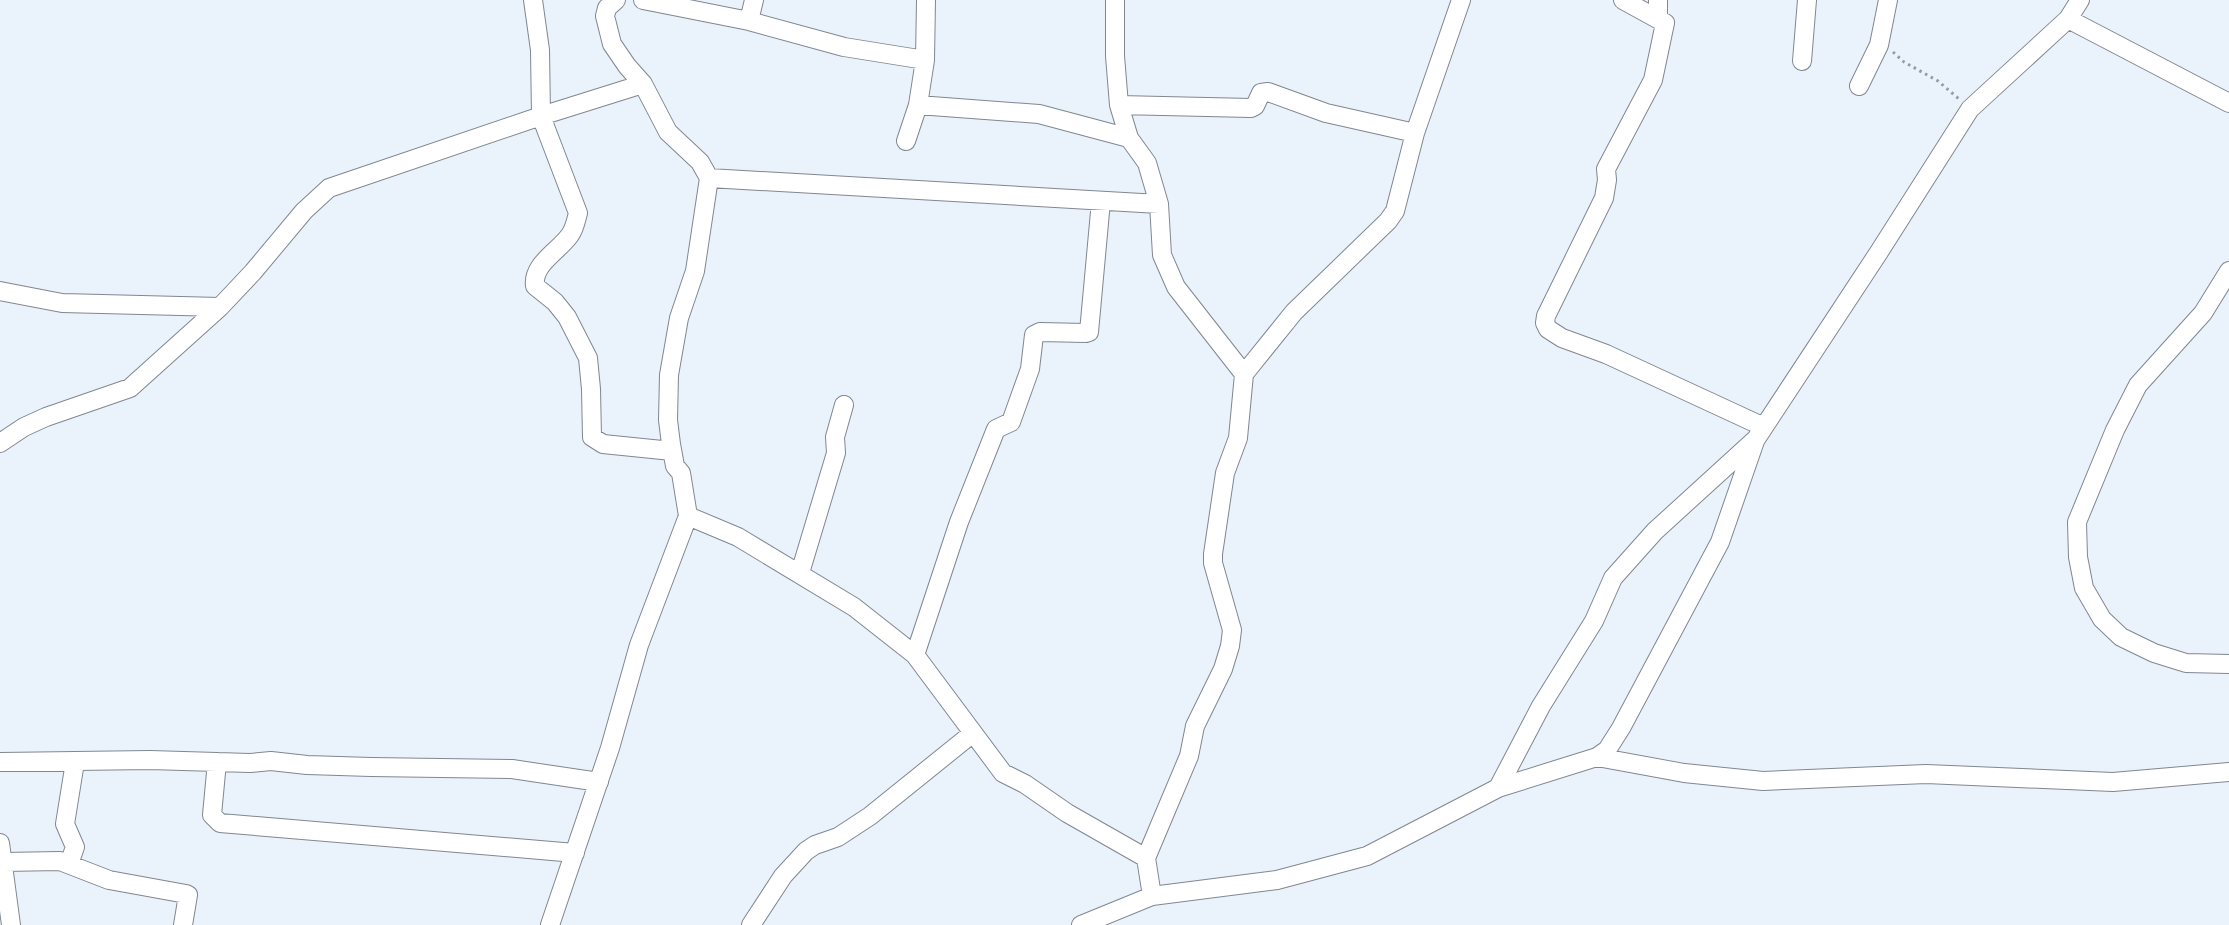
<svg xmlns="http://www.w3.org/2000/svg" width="2229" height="925" viewBox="0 0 2229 925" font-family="Ubuntu,sans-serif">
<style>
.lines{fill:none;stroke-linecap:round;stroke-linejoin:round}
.street-casing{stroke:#808790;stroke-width:20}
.path{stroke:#959ba2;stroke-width:3;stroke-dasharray:2.5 4;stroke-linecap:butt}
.street{stroke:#fff;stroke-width:18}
</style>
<rect width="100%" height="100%" fill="#eaf2fc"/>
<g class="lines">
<!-- street casing -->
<g class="street-casing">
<path id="street" d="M533,0L540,50L541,116L578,213C576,220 575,228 570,235C559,251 532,264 535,286L555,302L567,317L588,358L591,389L592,437L603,444L672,451
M616,0L607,8L605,16L612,44L627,66L643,84L668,132L700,162L709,178L695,271L679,318L669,375L668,420L671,444L675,466L681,473L688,516L738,537L854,607L915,655L1003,773L1025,784L1067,813L1146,858L1152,896
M643,0L749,21L844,47L925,60
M1115,0V56L1119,105L1129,138L1147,163L1159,204L1162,255L1176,287L1244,374L1238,438L1225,473L1213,554V563L1232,630L1230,646L1223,669L1195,726L1189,756L1146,858
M1623,0L1665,23L1653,80L1606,169L1607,180L1604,198L1546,316L1545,323L1548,329L1562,338L1606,354L1764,427
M1658,0V18
M2068,19L2229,103
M749,21L754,0
M1802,61L1807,0
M1859,86L1879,45L1888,0
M918,105L1039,114L1129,138
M1119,105L1251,108L1255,106L1261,93L1268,92L1326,113L1415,133
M906,141L918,105L925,60L926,0
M709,178L1159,204
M2229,271L2203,313L2138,385L2115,430L2077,522L2078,557L2084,588L2102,619L2121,637L2154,653L2186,663L2229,664
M0,291L62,303L220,307
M1244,374L1294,312L1388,221L1395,211L1415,133L1461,0
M0,443L24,427L46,417L130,388L220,307L253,272L304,211L329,188L541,116L643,84
M800,573L836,453L835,437L844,405
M915,655L959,522L996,429L1011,422L1030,369L1034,335L1040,332L1086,333L1089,332L1101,201
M1597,757L1684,773L1763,781L1926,774L2113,782L2229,772
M0,762L150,760L250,763L271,761L307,765L371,767L512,769L599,782
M217,762L212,815L220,823L575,853
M1498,788L1597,757L1607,750L1621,728L1720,542L1755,441
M0,843L11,925
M3,862L60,861L109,880L186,894L188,895L183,925
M69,864L75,847L65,824L75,762
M550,925L610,748L639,645L688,516
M751,925L783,876L806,851L815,845L838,837L870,816L973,733
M1081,925L1152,896L1277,880L1367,856L1498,788L1541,706L1594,621L1613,578L1655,531L1756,439L1879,252L1970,109L2068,19L2080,0"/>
</g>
<!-- path -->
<path class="path" d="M1893,52L1904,62L1938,81L1959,99"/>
<!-- street -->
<use href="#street" class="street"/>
</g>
</svg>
